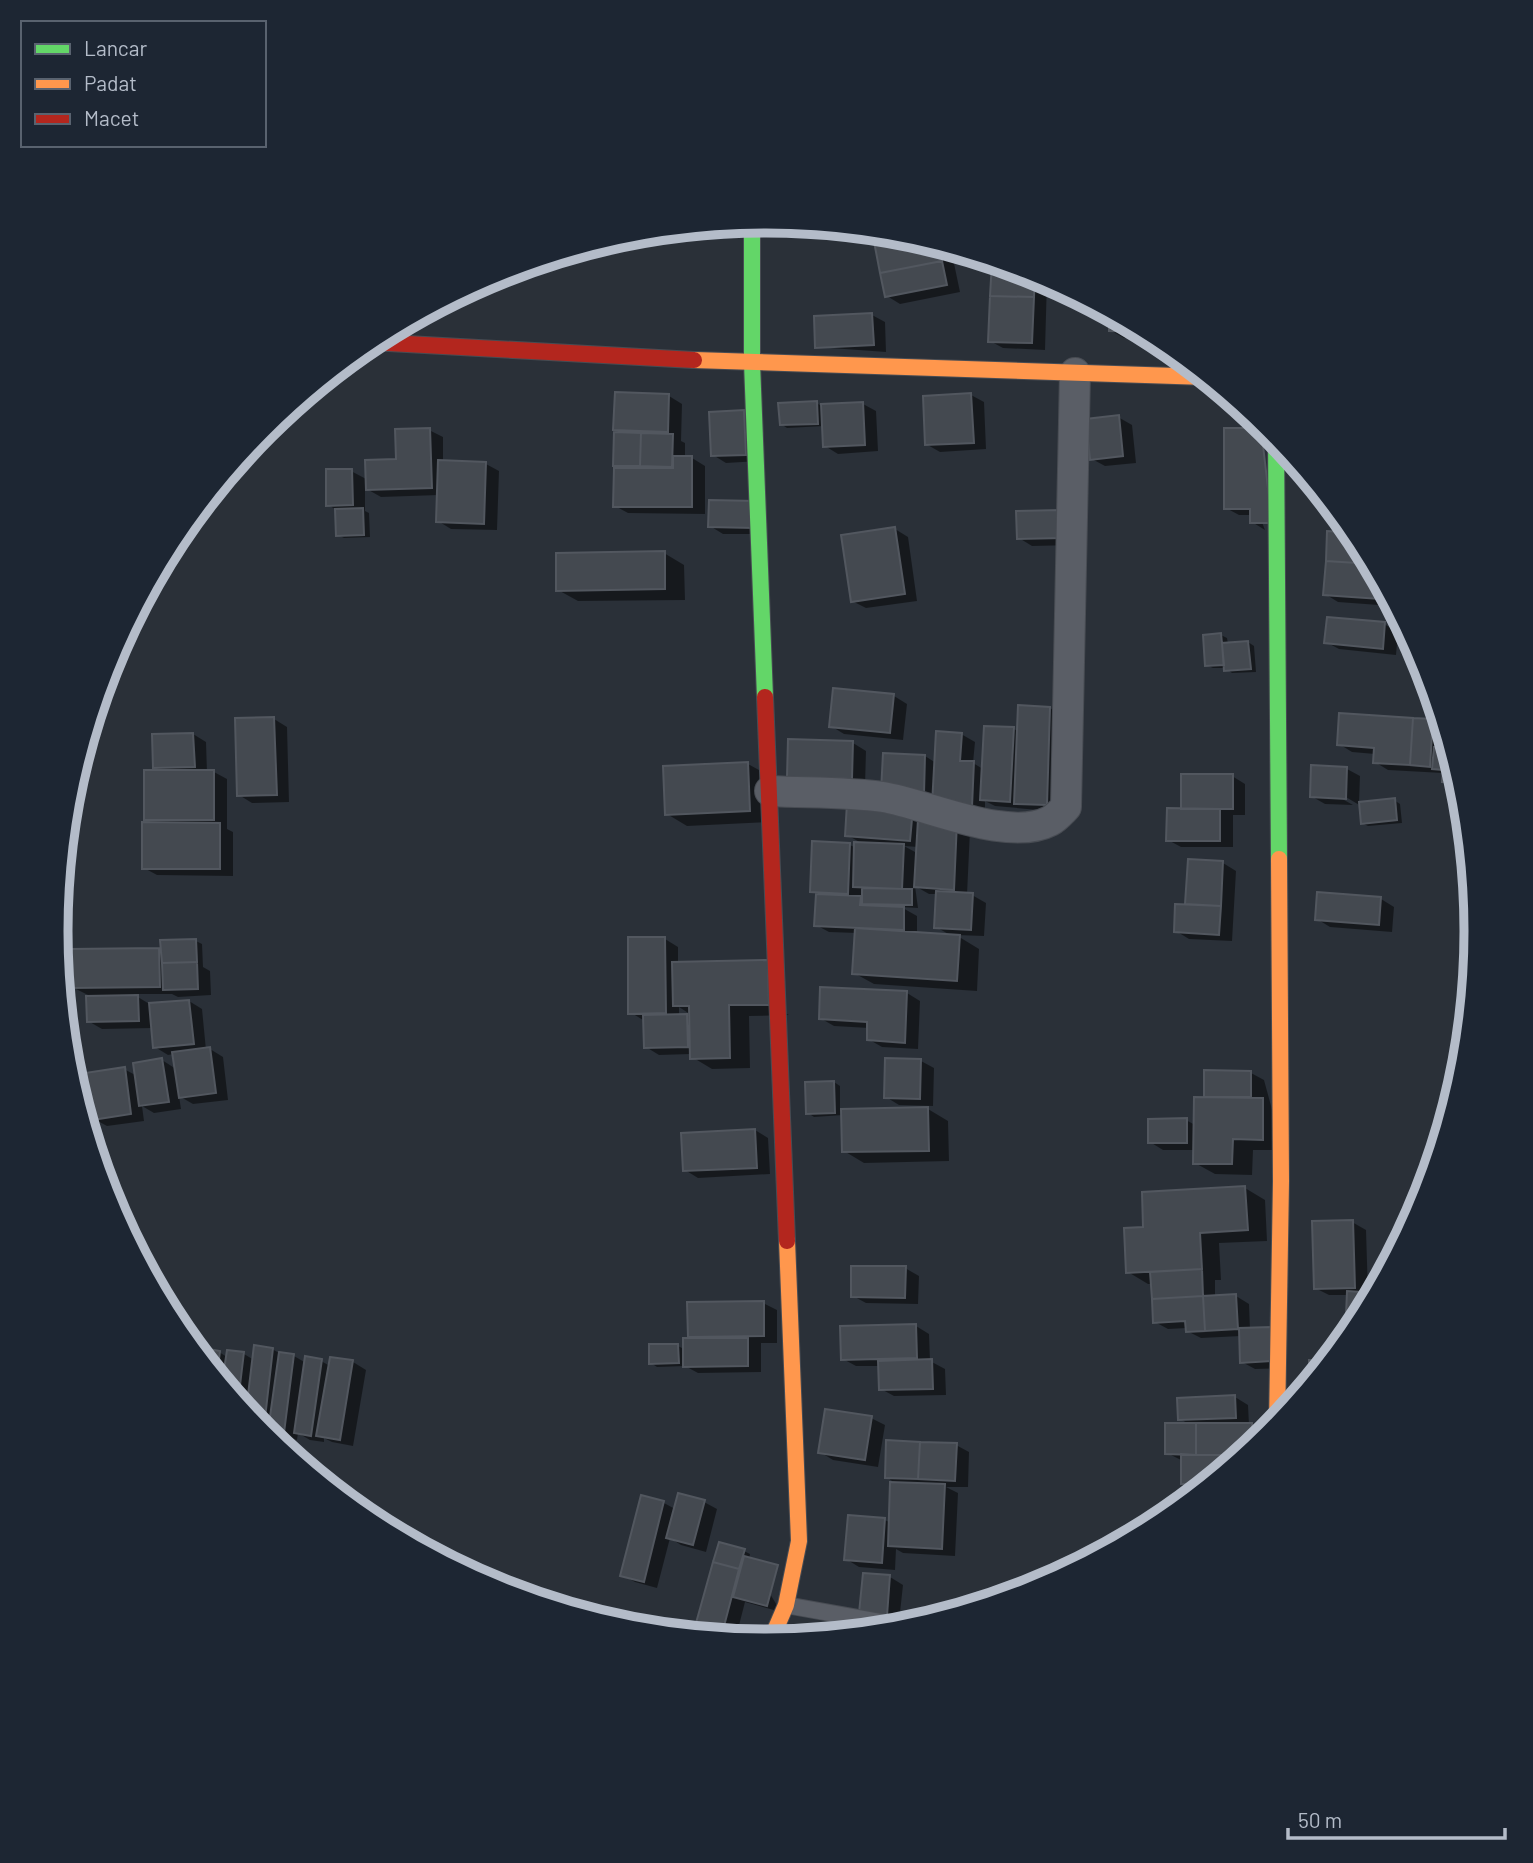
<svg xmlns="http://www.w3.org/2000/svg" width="1533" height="1863" viewBox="0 0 1533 1863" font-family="Barlow,sans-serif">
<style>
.shadow{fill:#0007;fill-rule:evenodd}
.building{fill:#444950;stroke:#52575f;stroke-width:2}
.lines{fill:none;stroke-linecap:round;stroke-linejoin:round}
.lane-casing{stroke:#484c53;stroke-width:18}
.street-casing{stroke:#484c53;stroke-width:32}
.fast-casing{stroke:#484c53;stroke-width:18}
.slow-casing{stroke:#484c53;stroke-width:18}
.jam-casing{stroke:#484c53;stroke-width:18}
.lane{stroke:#5a5e66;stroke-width:16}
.street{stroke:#5a5e66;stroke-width:30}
.fast{stroke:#63d668;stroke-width:16}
.slow{stroke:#ff974d;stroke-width:16}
.jam{stroke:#b3261e;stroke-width:16}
.rim{fill:none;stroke:#b4bcc9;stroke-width:9}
</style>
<rect width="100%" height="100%" fill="#2a3038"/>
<!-- shadow -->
<path class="shadow" d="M874,232L906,235L951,249L960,292L900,304L887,296Z
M993,264H1001L1047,280L1045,350L1003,348L990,341Z
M1111,314L1157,339L1124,338L1110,330Z
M872,315L885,322L886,352L817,347Z
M971,395L984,402L986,449L940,452L926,444Z
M669,396L682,404L681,441L685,443V458H692L705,466V514L628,513L615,506L623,469L615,465L624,434L615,429Z
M816,403L822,406L863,404L876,411L878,451L838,454L825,446L824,426L787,428L781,424Z
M711,413L759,461L726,463L713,455Z
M1118,417L1132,425L1136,463L1105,466L1092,459Z
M429,430L443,437V462L486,464L499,471L497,530L451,529L438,521L439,495L381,497L365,488V511L369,513L370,537L344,538L338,535L337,510L328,505L351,471L368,480L398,460Z
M1226,430L1265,530L1252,522V515H1239L1226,508Z
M710,502L767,534H723L710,526Z
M1018,513L1075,545L1032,546L1019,538Z
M895,529L908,537L917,601L866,608L852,601Z
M1329,533L1355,535L1392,606L1338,602L1325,594Z
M664,553L684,565L685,600L578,601L558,590Z
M1384,624L1398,632L1396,655L1339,649L1326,642Z
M1221,635L1227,638L1228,644L1248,642L1254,646L1256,672L1232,673L1226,668H1213L1206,665Z
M835,690L894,696L907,704L903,740L844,734L831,726Z
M1050,708L1063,716L1060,812L995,806L985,801V814L896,799L925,756L936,763L961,734L975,742L973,763L983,769L1014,729L1019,732Z
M274,719L287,727L289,802L252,803L239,795Z
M1432,721L1443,727L1445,749L1450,750L1462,789L1444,781L1443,773L1388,770L1375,762V754L1352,752L1339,744Z
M193,734L206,742L207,772H214L227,779V829L233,832V876L157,875L144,868L154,824L146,819L163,772L155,767Z
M853,743L866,751L865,786L802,783Z
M748,764L768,775L770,822L687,826L667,814Z
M1347,769L1360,776L1359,803L1394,800L1400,804L1402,823L1368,826L1362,823L1361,806L1339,793L1337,796L1353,805L1325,804L1311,796Z
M1232,776L1245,784V815H1233V847H1181L1168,840L1182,811Z
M849,805L970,830L967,895H972L986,903L984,936L956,935L979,949L977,991L874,984L854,973L857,933L829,932L816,925L818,894L812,891L850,845L856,848L863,844L847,835ZM904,846L918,847V854L915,852ZM915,886L929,894H938L936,927L952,936L917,934V916L901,907L918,908Z
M1190,861L1223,863L1236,871L1232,941L1189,939L1176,931L1187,906Z
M1381,899L1394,907L1392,932L1330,927L1317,919Z
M665,939L678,947V963L789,1015L749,1016L750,1068L712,1069L692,1057L691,1054L659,1055L646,1047L643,1020L630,1012ZM679,1007L693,1016H679Z
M196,941L202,944L203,967L210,971L211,995L178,997L172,994H133L151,1005L189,1001L202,1009L206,1050L210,1049L223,1057L228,1100L193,1104L179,1096L181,1109L154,1113L142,1106L144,1121L107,1126L94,1119L124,1069L137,1076L162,1060L176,1069L174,1054L168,1055L155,1047L153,1028L102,1029L88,1021V995L72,987L159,949L163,952Z
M907,993L920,1001L918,1049L882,1047L868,1039L869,1028L834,1026L820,1018Z
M921,1061L934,1068L933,1106L899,1105L886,1097Z
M1251,1073L1264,1080L1283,1150H1253L1252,1175L1215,1174L1195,1163V1150H1163L1150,1142L1186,1120L1195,1125L1211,1099L1206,1096Z
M834,1082L840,1086V1111L928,1109L948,1121L949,1161L864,1163L844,1151L843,1115L814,1117L808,1113Z
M755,1130L768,1138L770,1174L698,1178L685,1170Z
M1245,1188L1265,1200L1267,1241L1219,1243L1221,1280H1215V1297L1236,1296L1249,1304L1250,1330L1285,1368L1255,1369L1242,1362L1241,1336L1201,1338L1187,1331V1328L1168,1329L1155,1322L1152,1284H1148L1128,1272L1145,1229Z
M1352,1222L1366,1230L1368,1294L1357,1327L1346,1340L1349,1295H1329L1315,1288Z
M905,1268L919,1276L918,1304L866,1303L853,1296Z
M763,1303L777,1310V1343H761V1372L698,1373L685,1366L657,1367L651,1363L678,1346L684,1349L690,1340L689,1304Z
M916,1326L929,1334L930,1361L945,1369L946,1395L894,1396L881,1389L880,1366H856L843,1359Z
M193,1347L204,1352H219L227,1357L228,1352L244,1354L254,1360L272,1349L281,1354L294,1356L306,1363L321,1361L330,1366L331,1359L353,1362L366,1370L353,1446L332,1442L324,1438V1442L310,1440L298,1433L297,1440L262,1431Z
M1235,1397L1248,1405L1249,1425L1265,1433V1437L1193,1496V1488L1183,1483V1461L1167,1453L1189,1424L1180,1419Z
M871,1418L885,1425L878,1467L833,1460L820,1452Z
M956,1445L969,1452L968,1487H946L958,1493L955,1556L903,1553L896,1549L895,1570L859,1567L846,1559L849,1517L885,1520L891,1523L892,1481L887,1477Z
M642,1497L664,1503L675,1509L704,1502L717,1509L706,1552L681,1545L670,1538L657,1588L635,1582L622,1575Z
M744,1551L750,1554L749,1559L781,1612L745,1602L736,1637L711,1630L698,1622Z
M890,1577L903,1585L899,1622L861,1612Z"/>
<!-- building -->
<path class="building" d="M872,231L906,235L939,245L942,261L880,273Z
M942,261L947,285L885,297L880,273Z
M992,262L1035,274L1034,297L990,296Z
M990,296L1034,297L1032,343L988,342Z
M872,313L874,345L815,348L814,316Z
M1109,313L1145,332L1109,331Z
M615,392L669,394L668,432L613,430Z
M971,393L974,443L925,445L923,396Z
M817,401L818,424L780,425L778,403Z
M863,402L865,445L823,447L821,404Z
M744,410L746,455L711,456L709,412Z
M1119,415L1123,456L1090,460L1086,419Z
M430,428L432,488L366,490L365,460L396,459L395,429Z
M1224,428H1261L1272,523H1250V509H1224Z
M614,432L641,433L640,466H613Z
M641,433L673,434L672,467L640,466Z
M673,456H692V507H613L614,468H673Z
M438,460L486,462L484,524L436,522Z
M326,469H352L353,505L326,506Z
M709,500L755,501L754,528L708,527Z
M363,508L364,535L336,536L335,509Z
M1061,510L1063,538L1017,539L1016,511Z
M895,527L905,594L851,602L841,535Z
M1327,531L1354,533L1372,564L1326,561Z
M665,551V589L556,591V553Z
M1326,561L1372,564L1381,581L1380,599L1323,595Z
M1327,617L1385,622L1383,649L1324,643Z
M1221,633L1224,665L1205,666L1203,635Z
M1248,641L1251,669L1224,671L1222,643Z
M833,688L894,694L890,733L829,727Z
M1018,705L1050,707L1047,805L1014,804Z
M1339,713L1413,718L1410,765L1373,763L1374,748L1337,745Z
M274,717L277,795L237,796L235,718Z
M1413,718L1433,719L1430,767L1410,765Z
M984,726L1014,727L1010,802L980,800Z
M936,731L962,733L960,761H974L972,807L932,805Z
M193,733L195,767L153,768L152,734Z
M788,739L853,741L852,779L787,777Z
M1434,747L1450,748L1460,783L1442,782L1443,770L1432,769Z
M883,753L925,755L924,794L881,792Z
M748,762L750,811L665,815L663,766Z
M1311,765L1347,767L1346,799L1310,797Z
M144,770H214V820H144Z
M1181,774H1233V809H1181Z
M1461,794H1463L1466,819H1461Z
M1395,798L1397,820L1361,824L1359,802Z
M847,803L913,808L910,841L845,836Z
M1167,808L1220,809V841H1166Z
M918,819L957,821L954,890L914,887Z
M142,822L220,823V869H142Z
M812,841L850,843L848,894L810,892Z
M854,842L904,844L902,889L853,887Z
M1188,859L1223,861L1221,906L1185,904Z
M862,888L912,889V905L862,904Z
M936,891L973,893L971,930L934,928Z
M1317,892L1381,897L1379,925L1315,920Z
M816,894L861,896L860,905L904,907V930L814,926Z
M1175,904L1221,906L1219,935L1174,932Z
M855,928L960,935L957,981L852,974Z
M628,937H665L666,1013L628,1014Z
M196,939L197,962L162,963L160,940Z
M159,948L160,987L70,988V949Z
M768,960L769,1005H729L730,1058L690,1059L689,1006H673L672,962Z
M197,962L198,989L163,990L162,963Z
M820,987L907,991L905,1043L867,1040V1022L819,1019Z
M138,995L139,1021L87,1022L86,996Z
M189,1000L194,1044L153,1048L149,1003Z
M687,1014L688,1047L644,1048L643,1015Z
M210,1047L216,1093L179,1098L172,1052Z
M162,1058L169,1102L139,1106L133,1063Z
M885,1058L921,1059L920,1099L884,1098Z
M125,1067L131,1114L92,1120L85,1073Z
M1204,1070L1251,1071V1097H1204Z
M834,1081L835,1113L806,1114L805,1082Z
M1194,1097L1263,1098V1140L1233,1139L1232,1164H1193Z
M928,1107L929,1151L842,1152L841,1109Z
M1187,1118V1143H1148V1119Z
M755,1129L757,1168L683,1171L681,1133Z
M1245,1186L1248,1230L1200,1233L1202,1269L1126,1273L1124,1228L1143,1227L1142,1192Z
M1353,1220L1355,1288L1314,1289L1312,1221Z
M851,1266H906L905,1298L851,1297Z
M1202,1269L1203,1296L1152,1299L1150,1272Z
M1347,1291L1375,1293L1357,1327L1345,1341Z
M1236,1294L1238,1329L1205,1331L1203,1296Z
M1203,1296L1205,1331L1186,1332L1185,1321L1153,1323L1152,1299Z
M764,1301V1336L688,1337L687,1302Z
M916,1324L917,1358L841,1360L840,1326Z
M1271,1327L1272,1361L1240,1363L1239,1328Z
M683,1338H748V1366L683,1367Z
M649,1344H678L679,1363L649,1364Z
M254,1345L273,1348L264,1427L258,1426L246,1412Z
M203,1348L220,1351L217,1376L201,1358Z
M227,1350L244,1352L238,1402L222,1383Z
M279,1352L294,1354L284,1433L268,1431Z
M305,1356L322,1359L311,1436L294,1433Z
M330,1357L353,1360L340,1440L316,1436Z
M932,1359L933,1389L879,1390L878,1361Z
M1309,1360L1329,1361L1309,1385Z
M1235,1395L1236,1418L1178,1420L1177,1398Z
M825,1409L872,1416L865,1460L818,1453Z
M1165,1423H1196V1455L1165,1454Z
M1196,1423H1252V1448L1243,1455H1196Z
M886,1440L920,1442L918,1479L885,1478Z
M920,1442L957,1443L955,1481L918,1479Z
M1181,1454L1196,1455H1243L1208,1484H1181Z
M890,1482L945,1484L942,1549L888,1546Z
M678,1493L705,1500L693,1545L666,1538Z
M641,1495L664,1501L644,1582L620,1576Z
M848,1515L885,1518L882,1563L844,1560Z
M719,1542L745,1549L739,1569L713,1562Z
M744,1556L778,1565L767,1606L733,1597Z
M713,1562L739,1569L723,1630L696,1623Z
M863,1573L890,1575L887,1616L859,1613Z"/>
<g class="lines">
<!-- lane casing -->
<g class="lane-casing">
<path id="lane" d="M786,1605L909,1627"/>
</g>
<!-- street casing -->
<g class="street-casing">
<path id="street" d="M770,791C807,793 846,792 883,797C927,804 1008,843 1050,821C1056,818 1061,812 1066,807L1075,373"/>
</g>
<!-- fast casing -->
<g class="fast-casing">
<path id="fast" d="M752,222V363L765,697
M1276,438L1279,859"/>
</g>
<!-- slow casing -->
<g class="slow-casing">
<path id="slow" d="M694,360L1206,377
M1277,1424L1281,1181L1279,859
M770,1642L786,1605L799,1541L787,1241"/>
</g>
<!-- jam casing -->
<g class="jam-casing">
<path id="jam" d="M371,342L694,360
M765,697L787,1241"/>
</g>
<!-- lane -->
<use href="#lane" class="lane"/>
<!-- street -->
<use href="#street" class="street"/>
<!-- fast -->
<use href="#fast" class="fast"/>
<!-- slow -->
<use href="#slow" class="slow"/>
<!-- jam -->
<use href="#jam" class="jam"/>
</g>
<!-- crop -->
<path d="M0 0H1533V1863H0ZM68 931a698 698 0 1 1 1396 0a698 698 0 1 1-1396 0Z" fill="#1d2633" fill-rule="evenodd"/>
<path class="rim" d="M68 931a698 698 0 1 1 1396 0a698 698 0 1 1-1396 0Z"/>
<!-- legend -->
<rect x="21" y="21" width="245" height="126" fill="#1d2633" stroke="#59626f" stroke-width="2"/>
<rect x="35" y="44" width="35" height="10" fill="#63d668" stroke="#59626f" stroke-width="2"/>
<text x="84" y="56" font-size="21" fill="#b4bcc9">Lancar</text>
<rect x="35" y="79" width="35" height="10" fill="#ff974d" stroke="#59626f" stroke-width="2"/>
<text x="84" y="91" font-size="21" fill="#b4bcc9">Padat</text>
<rect x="35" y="114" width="35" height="10" fill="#b3261e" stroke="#59626f" stroke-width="2"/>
<text x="84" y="126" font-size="21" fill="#b4bcc9">Macet</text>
<!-- scale -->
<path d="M1288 1828v10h217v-10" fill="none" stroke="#b4bcc9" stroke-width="3.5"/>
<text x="1298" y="1828" font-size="21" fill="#b4bcc9" stroke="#1d2633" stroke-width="5" paint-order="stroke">50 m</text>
</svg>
